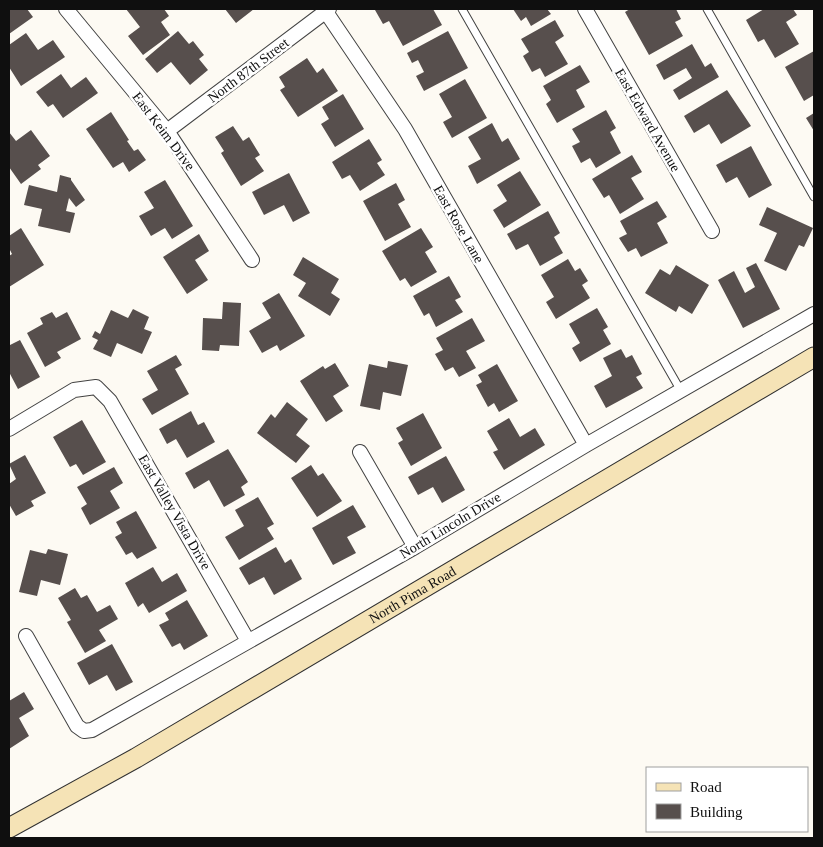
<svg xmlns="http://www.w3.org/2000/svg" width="823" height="847" viewBox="0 0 823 847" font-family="'Times New Roman',serif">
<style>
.building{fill:#574f4d}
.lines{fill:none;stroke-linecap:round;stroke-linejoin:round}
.service-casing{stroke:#424242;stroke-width:9}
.minor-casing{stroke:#424242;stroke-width:16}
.secondary-casing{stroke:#313131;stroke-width:21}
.service{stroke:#fff;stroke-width:7}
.minor{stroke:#fff;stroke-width:14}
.secondary{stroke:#f5e3b6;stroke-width:19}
.labels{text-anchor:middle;stroke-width:5;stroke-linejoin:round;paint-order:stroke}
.street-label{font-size:14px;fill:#0f0f0f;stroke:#fff}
</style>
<rect width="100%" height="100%" fill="#fdfaf3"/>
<!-- building -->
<path class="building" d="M9,9H27L33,17L9,34Z
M126,9H164L169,16L161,22L170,35L143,55L128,36L140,27Z
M225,9H254L236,23Z
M377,9H433L442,25L403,46L389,21L383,24L375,10Z
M513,9H547L551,14L531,26L526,17L521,21Z
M630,9H676L681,19L675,22L683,36L649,55L625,12Z
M764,9H793L797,15L786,22L799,44L775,58L764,39L758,42L746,20Z
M555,20L564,36L555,42L568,64L545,77L540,68L532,72L523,56L529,52L521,39Z
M178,31L189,44L193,41L204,55L199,59L208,70L190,85L171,62L157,73L145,59Z
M448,31L468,68L424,91L416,76L424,72L418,60L412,63L407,53Z
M26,33L38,50L53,40L65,57L21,86L9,67V45Z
M692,44L705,67L711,63L719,77L679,100L673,90L692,78L686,68L664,80L656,65Z
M814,51V95L804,101L785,67Z
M307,58L317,73L323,68L338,91L298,117L280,90L285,87L279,77Z
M580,65L590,82L576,90L585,107L557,123L546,104L551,100L543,86Z
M61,74L71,88L86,77L98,93L63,118L53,104L48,107L36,92Z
M465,79L487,118L452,138L443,122L452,117L439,94Z
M727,90L751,126L721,144L709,124L694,133L684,116Z
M343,94L364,129L335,147L321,124L329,119L322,107Z
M606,110L616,128L610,132L621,153L596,168L590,158L581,163L572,146L580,142L572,129Z
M111,112L129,140L127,141L134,151L138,149L146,160L129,172L123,162L113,168L86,129Z
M814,113V131L806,118Z
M492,123L502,142L508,138L520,159L477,184L468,166L481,159L468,137Z
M233,126L243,141L249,137L260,155L255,158L264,171L241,186L221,153L224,151L215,137Z
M31,130L50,156L38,165L41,169L21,184L9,167V132L16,141Z
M369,139L382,160L377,163L385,175L360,191L350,175L342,179L332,162Z
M751,146L772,185L749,198L737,177L726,183L716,165Z
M632,155L642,172L631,178L644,199L620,214L609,195L604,198L592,179Z
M520,171L541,205L504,228L493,210L507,201L497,185Z
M289,173L310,213L293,222L284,205L264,215L252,192Z
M60,175L71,178V180L85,200L76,207L69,198L66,211L75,213L70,233L38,226L42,209L24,205L29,185L57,192Z
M165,180L193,226L172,239L165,228L151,236L139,216L154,208L144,192Z
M396,183L405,200L398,204L411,227L385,241L363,201Z
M657,201L667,217L657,223L668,243L641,257L636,248L628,252L619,238L627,234L620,221Z
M767,207L813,228L804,247L799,245L786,271L764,261L777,233L759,225Z
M548,211L560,233L554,237L563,253L540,266L528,244L516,250L507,234Z
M21,228L44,265L9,287V256L12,254L9,248V236Z
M421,228L433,247L425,252L437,272L411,287L405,278L400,281L382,251Z
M199,234L209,251L195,260L208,280L187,294L163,257Z
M303,257L339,279L331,293L340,299L330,316L298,296L306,283L293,275Z
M568,259L575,271L580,268L588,281L582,285L590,298L556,319L546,302L554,297L541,275Z
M756,263L780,309L743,328L718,280L734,271L745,293L755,287L746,268Z
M676,265L709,285L692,314L679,306L676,312L645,293L660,269L670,275Z
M449,276L461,297L455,300L463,312L436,327L429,313L424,316L413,296Z
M279,293L305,336L280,351L277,345L262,353L249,331L271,318L262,303Z
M223,302L241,303L239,346L220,345L219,351L202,350L203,318L222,319Z
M597,308L608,327L603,330L611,344L580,362L572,348L580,343L569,324Z
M133,309L149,317L144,329L152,332L142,354L117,343L111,357L93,349L98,340L92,337L95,331L100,334L111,310L128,318Z
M52,312L56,318L67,312L81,339L57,352L61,358L45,367L27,333L43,324L40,318Z
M472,318L485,341L466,351L476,368L459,377L453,367L445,371L435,354L443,350L436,338Z
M20,340L40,377L18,389L9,372V342L10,345Z
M621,349L626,358L632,355L642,374L636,377L643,388L606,408L594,386L612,376L603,358Z
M176,355L182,365L175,369L189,394L152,415L142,399L158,390L147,371Z
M388,361L408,365L401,396L383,392L380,410L360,406L369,364L387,368Z
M335,363L349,386L333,396L343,411L326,422L300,381L323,366L325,369Z
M497,364L518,401L499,412L494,403L488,407L476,385L482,382L478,375Z
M287,402L308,419L296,435L310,446L296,463L257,433L271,414L275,418Z
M191,411L198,425L204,422L215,442L187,458L176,439L167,444L159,429Z
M423,413L442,448L411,466L398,443L403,440L396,428Z
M509,418L520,437L535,428L545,445L504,470L493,452L498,450L487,431Z
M82,420L106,462L83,475L76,464L70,467L53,437Z
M228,449L248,482L241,487L245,495L224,507L209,480L194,489L185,473Z
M25,455L46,493L31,501L34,506L16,516L9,504V484L16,479L9,464Z
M446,456L465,490L442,503L433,487L418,495L408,477Z
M311,465L318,476L323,473L342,501L317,517L291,478Z
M114,467L123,483L110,491L120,508L90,525L81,508L87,504L77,487Z
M258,497L274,524L267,528L274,539L239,560L225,537L244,526L235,510Z
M353,505L366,527L347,537L356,553L333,565L312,528Z
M136,511L157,548L137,559L132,552L126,555L115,537L122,533L116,522Z
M276,547L285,563L291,559L302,579L274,595L264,577L249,585L239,568Z
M48,549L68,554L60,585L41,580L37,596L19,592L30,550L46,554Z
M153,567L162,582L177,573L187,591L149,613L143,603L138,607L125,583Z
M75,588L81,598L87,595L97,612L110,605L118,619L99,630L106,641L85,653L67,622L71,620L58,598Z
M187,600L208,636L184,650L180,643L172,647L159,625L169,620L165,613Z
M112,644L133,682L116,691L107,675L89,685L77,663Z
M24,692L34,709L19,718L29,736L9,749V701Z"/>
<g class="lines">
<!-- service casing -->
<g class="service-casing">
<path id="service" d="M462,9L681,391
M707,9L814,197"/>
</g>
<!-- minor casing -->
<g class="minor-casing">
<path id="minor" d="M66,9L167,131L252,260
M324,9L405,129L586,445
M585,9L712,231
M167,131L329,9
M9,429L74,390L96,387L110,401L248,641
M360,452L415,547
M26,636L77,726L84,731L92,730L415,547L586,445L814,314"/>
</g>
<!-- secondary casing -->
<g class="secondary-casing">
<g id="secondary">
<path id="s1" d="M9,828L136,758L814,357"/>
</g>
</g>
<!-- service -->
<use href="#service" class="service"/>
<!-- minor -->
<use href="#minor" class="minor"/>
<!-- secondary -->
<use href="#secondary" class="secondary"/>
</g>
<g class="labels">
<!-- street labels -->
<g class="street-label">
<text transform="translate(248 70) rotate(-37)" y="5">North 87th Street</text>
<text transform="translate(648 120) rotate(60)" y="5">East Edward Avenue</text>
<text transform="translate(164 131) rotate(53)" y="5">East Keim Drive</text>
<text transform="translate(459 224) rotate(60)" y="5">East Rose Lane</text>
<text transform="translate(175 512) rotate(60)" y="5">East Valley Vista Drive</text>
<text transform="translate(450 525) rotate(-31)" y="5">North Lincoln Drive</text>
<text dy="5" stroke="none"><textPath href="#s1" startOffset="466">North Pima Road</textPath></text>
</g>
</g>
<!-- border -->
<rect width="823" height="847" fill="none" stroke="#0f0f0f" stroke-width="20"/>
<!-- legend -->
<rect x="646" y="767" width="162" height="65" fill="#ffffff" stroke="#9f9f9f"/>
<rect x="656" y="783" width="25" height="8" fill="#f5e3b6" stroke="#9f9f9f"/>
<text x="690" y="792" font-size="15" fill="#0f0f0f">Road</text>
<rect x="656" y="804" width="25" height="15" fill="#574f4d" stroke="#9f9f9f"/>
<text x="690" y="817" font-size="15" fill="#0f0f0f">Building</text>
</svg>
